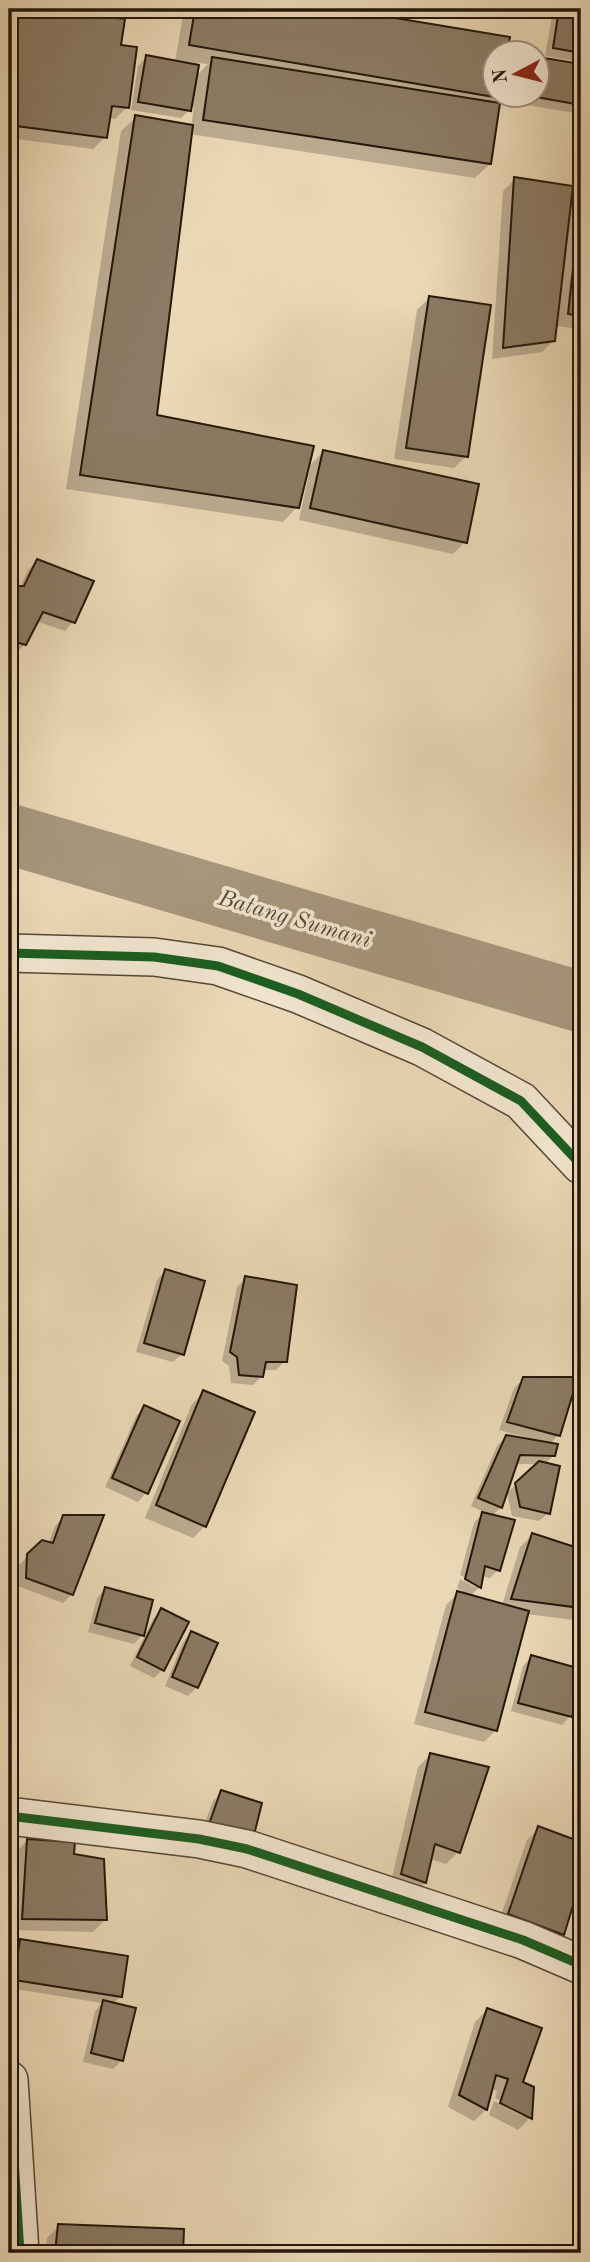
<svg xmlns="http://www.w3.org/2000/svg" width="590" height="2262" viewBox="0 0 590 2262" font-family="'Old Standard TT',serif">
<style>
.shadow{fill:#0003;fill-rule:evenodd}
.lines{fill:none;stroke-linecap:round;stroke-linejoin:round}
.river{stroke:#a7967c;stroke-width:61}
.building{fill:#8b7b64;stroke:#23170b;stroke-width:2}
.minor-casing{stroke:#554736;stroke-width:40}
.minor{stroke:#f2e6d0;stroke-width:37}
.cycleway-casing{stroke:#f2e6d0;stroke-width:13}
.cycleway{stroke:#1b5e20;stroke-width:9}
.labels{text-anchor:middle;stroke-width:7;stroke-linejoin:round;paint-order:stroke}
.water-label{font-size:23px;font-style:italic;fill:#584a38;stroke:#f2e6d0}
</style>
<rect width="100%" height="100%" fill="#ebd8b6"/>
<filter id="stains"><feTurbulence type="fractalNoise" baseFrequency=".00286" numOctaves="4"/><feColorMatrix values="0 0 0 0 .2 0 0 0 0 .09 0 0 0 0 .02 0 0 0 .5 -.17"/></filter>
<radialGradient id="worn" r=".72"><stop offset=".6" stop-color="#630" stop-opacity="0"/><stop offset="1" stop-color="#630" stop-opacity=".3"/></radialGradient>
<!-- shadow -->
<path class="shadow" d="M15,9H32L123,21L119,47L127,107L115,119L108,118L105,137L93,149L9,138V15Z
M184,9H330L508,39L506,52H496V94L498,97L492,103L490,164L475,178L190,134L155,417L297,507L283,522L66,489L121,131L136,117L191,127L194,106L181,118L131,110L138,66L146,57L175,62ZM198,63L208,64L195,77Z
M559,9L581,12V62L545,56L552,16Z
M538,59L581,66V114L509,102L511,94H538Z
M581,173V329L555,326L554,340L542,352L492,359L503,191L515,179L572,188L573,182Z
M429,298L466,456L454,468L394,459L417,310Z
M323,452L465,542L453,554L299,520L311,464Z
M37,561L73,622L65,631L36,621L25,644L16,653L9,651V588H20L28,570Z
M165,1271L182,1354L173,1362L136,1352L157,1280Z
M246,1278L285,1361L276,1370H263L262,1376L253,1385L231,1383L229,1366L222,1361L237,1287Z
M523,1379L558,1435L549,1445L554,1455L545,1464L548,1513L539,1521L512,1516L507,1493L538,1464H515L500,1508L492,1516L498,1570L490,1578L482,1576L480,1587L470,1596L457,1588L460,1579L476,1587V1583L460,1575L474,1523L484,1512L471,1506L497,1446L506,1437L529,1441V1438L499,1430L514,1388Z
M204,1392L205,1526L193,1538L145,1518L192,1404Z
M144,1407L146,1493L138,1502L105,1487L136,1416Z
M64,1517L72,1594L63,1603L18,1586L19,1565L42,1542L48,1544L55,1526Z
M581,1524V1621L527,1614L496,1730L484,1742L414,1724L446,1605L458,1593L502,1605L520,1547L532,1535L573,1548Z
M105,1589L142,1635L134,1644L88,1632L97,1598Z
M162,1610V1670L154,1678L130,1666L153,1619Z
M191,1633L215,1644L197,1687L188,1696L165,1686L183,1642Z
M531,1657L581,1671L570,1716L562,1725L511,1711L523,1666Z
M430,1755L458,1852L446,1864L430,1859L425,1883L413,1894L390,1886L418,1767Z
M222,1792L260,1804L199,1838L213,1801Z
M539,1828L581,1843V1873L563,1934L551,1946L497,1927L527,1840Z
M27,1841L73,1856L105,1920L93,1932L10,1930L15,1853Z
M21,1941L121,1996L113,2004L122,2060L113,2069L83,2062L95,2011L102,2003L9,1988L12,1950Z
M487,2010L520,2083L532,2089L530,2118L518,2130L489,2115L494,2101L522,2116V2112L495,2098L497,2091L491,2089L486,2110L474,2121L448,2107L475,2022Z
M59,2226L182,2231L181,2253H45L47,2238Z"/>
<g class="lines">
<!-- river -->
<path class="river" d="M9,834L581,1002"/>
</g>
<!-- building -->
<path class="building" d="M16,9H45L125,19L121,45L137,47L129,108L112,106L107,138L9,125V64Z
M195,9H341L510,37L507,52H496V94H500V98L189,45Z
M559,9L581,10V53L553,48Z
M146,55L199,65L191,111L138,102Z
M212,57L500,103L491,164L203,120Z
M538,57L581,64V105L519,94H538Z
M135,115L193,125L157,415L314,446L299,508L80,475Z
M514,177L573,186L555,341L503,348Z
M581,195V316L568,314Z
M429,296L491,305L468,457L406,448Z
M323,450L479,484L467,543L310,508Z
M37,559L94,581L75,623L43,612L26,645L9,640V586H24Z
M165,1269L205,1281L184,1355L144,1343Z
M245,1276L297,1285L287,1362H266L263,1377L239,1375L237,1357L230,1352Z
M523,1377H578L560,1436L507,1422Z
M203,1390L255,1412L206,1527L156,1505Z
M144,1405L180,1421L148,1494L112,1478Z
M506,1435L558,1444L555,1456L520,1455L502,1508L478,1498Z
M539,1461L560,1466L550,1514L520,1507L515,1483Z
M482,1512L515,1520L500,1571L485,1566L481,1588L465,1579Z
M63,1515H104L73,1595L26,1578L27,1554L42,1540L53,1543Z
M532,1533L581,1549V1608L511,1599Z
M105,1587L153,1600L144,1636L95,1623Z
M457,1591L529,1611L497,1731L425,1712Z
M161,1608L189,1622L164,1671L137,1657Z
M191,1631L218,1643L198,1688L172,1677Z
M531,1655L581,1669V1679L572,1717L518,1703Z
M430,1753L489,1767L460,1853L435,1844L426,1883L401,1874Z
M221,1790L262,1803L252,1843L207,1830Z
M538,1826L581,1842V1879L564,1935L508,1914Z
M27,1839L75,1842L74,1854L104,1859L107,1920L22,1919Z
M20,1939L128,1956L122,1997L14,1980Z
M103,2000L136,2008L123,2061L91,2053Z
M487,2008L542,2028L523,2082L534,2087L532,2119L500,2103L508,2079L496,2075L487,2110L459,2095Z
M58,2224L184,2229L183,2253H55Z"/>
<g class="lines">
<!-- minor casing -->
<g class="minor-casing">
<path id="minor" d="M9,953L154,957L218,966L298,994L422,1047L521,1101L581,1165
M9,1816L199,1839L247,1849L523,1940L579,1964
M9,2080L20,2253"/>
</g>
<!-- minor -->
<use href="#minor" class="minor"/>
<!-- cycleway casing -->
<g class="cycleway-casing">
<path id="cycleway" d="M9,953L154,957L218,966L298,994L422,1047L521,1101L581,1165
M9,1816L199,1839L247,1849L523,1940L579,1964
M9,2080L20,2253"/>
</g>
<!-- cycleway -->
<use href="#cycleway" class="cycleway"/>
</g>
<g class="labels">
<!-- water labels -->
<g class="water-label">
<text transform="translate(295 918) rotate(16)" y="8">Batang Sumani</text>
</g>
</g>
<!-- margin -->
<rect width="590" height="2262" fill="none" stroke="#ebd8b6" stroke-width="35"/>
<rect x="10" y="10" width="569" height="2241" fill="none" stroke="#23170b" stroke-width="3.5"/>
<rect x="18" y="18" width="555" height="2227" fill="none" stroke="#23170b" stroke-width="2"/>
<!-- north arrow -->
<g transform="translate(516 74) rotate(263)"><circle r="33" fill="#f2e6d0" stroke="#9f9381" stroke-width="2"/>
<path d="M0-5L12 26L0 18L-12 26Z" fill="#8f2418"/>
<text y="-10" font-size="19" font-weight="bold" text-anchor="middle" fill="#23170b">N</text>
</g>
<rect width="100%" height="100%" filter="url(#stains)"/>
<rect width="100%" height="100%" fill="url(#worn)"/>
</svg>
